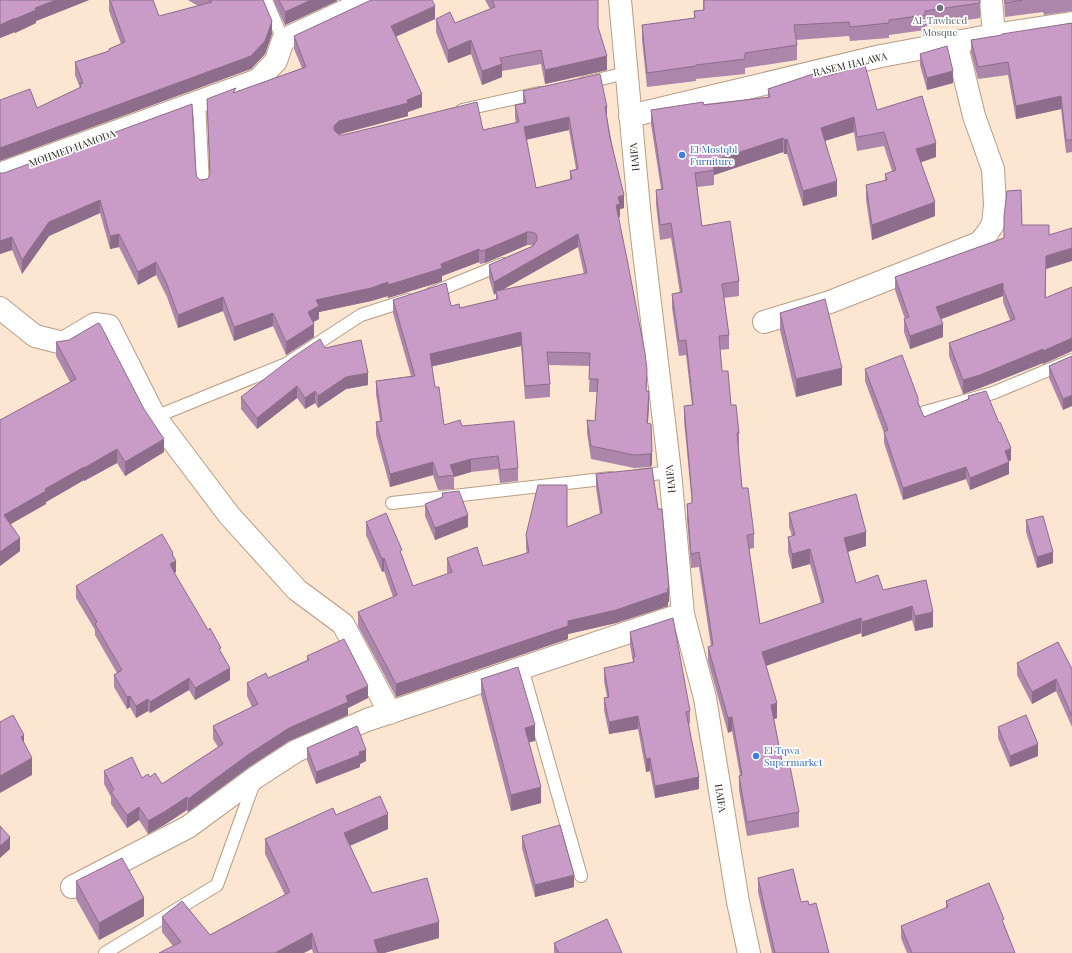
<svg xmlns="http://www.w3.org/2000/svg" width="1072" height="953" viewBox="0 0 1072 953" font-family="'Playfair Display',serif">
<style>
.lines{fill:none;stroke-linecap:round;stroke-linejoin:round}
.service-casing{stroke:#b79d85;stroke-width:14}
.minor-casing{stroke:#b79d85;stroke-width:24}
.service{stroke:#fff;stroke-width:12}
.minor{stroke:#fff;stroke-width:22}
.wall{fill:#ad86ab;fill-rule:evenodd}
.shaded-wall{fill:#8d6d8b}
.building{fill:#c99cc7;stroke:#8d6d8b;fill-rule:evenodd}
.worship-dot{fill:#6b7280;stroke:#fff;stroke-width:1.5}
.shop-dot{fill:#3f7fe0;stroke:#fff;stroke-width:1.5}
.labels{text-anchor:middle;stroke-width:3.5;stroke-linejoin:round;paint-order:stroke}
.worship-label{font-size:10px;fill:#5b616d;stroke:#fff}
.street-label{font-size:10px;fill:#241a11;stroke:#fff}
.shop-label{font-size:10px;fill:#366cbe;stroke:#fff;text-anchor:start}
</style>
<rect width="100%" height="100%" fill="#fce5d1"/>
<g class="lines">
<!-- service casing -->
<g class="service-casing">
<path id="service" d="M266,0L283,40
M584,83L626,73
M199,102L203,186
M462,110L539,93
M432,293L503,264
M925,412L993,393L1072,360
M155,417L286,364L361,315L408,300
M637,476L670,472
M392,503L611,478
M522,668L581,876
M105,953L217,885L255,780"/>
</g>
<!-- minor casing -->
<g class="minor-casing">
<path id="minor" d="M620,0L640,219L670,472L683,614L705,698L738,902L749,953
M991,0L994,35
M630,116L881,56L994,35L1072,23
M0,174L258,80L276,61L283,40L368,0
M0,308L35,336L63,343L95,324L109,326L155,417L229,515L297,590L343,624L390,713
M764,322L830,302L979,243L986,235L993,224L995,205L993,169L974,116L956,42
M72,887L188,827L256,777L296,751L367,720L683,614"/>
</g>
<!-- service -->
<use href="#service" class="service"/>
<!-- minor -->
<use href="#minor" class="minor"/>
</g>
<!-- wall -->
<path class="wall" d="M0,0H89L36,21V23L15,33V32L0,38Z
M109,0H153L159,16L198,6L188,0H263L272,34L265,54L251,69L37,108L80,88L75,75V62L109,51V49L121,44L109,11Z
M273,0H337V1L285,25Z
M485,0H598V27L607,70L545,84L541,64L502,71V77L482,85L471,54L448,63L436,32V19L455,23L490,9Z
M703,0H980V18L925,26V30L889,35V38L850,41L849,36L796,40L797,45V60L745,68V74L696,79V81L647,87L642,40V25L694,18V11L703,10Z
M1004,0H1072V11L1044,15L1043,12L1005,17Z
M435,19L396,36L422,107L408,112V116L338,135H343L483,130L516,123L515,118V105L523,103V91L607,117L624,208L620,209V217L618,218L647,382L646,391L649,404L648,424L652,465L650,467L634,468L591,459L587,433V420L595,421L597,392H589L590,366L548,365L550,384V397L525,399L521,346L432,366L435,387L444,425L462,426L518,468V481L500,483L498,469L471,472L454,477V489L438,490L433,475L390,487L376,435V422L380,421L376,394V381L411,376L393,313V300L451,306L460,308L496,300V293L494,295L489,278V265L533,246L531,245H527L485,263L480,264L479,262L442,276V281L440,282L388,298V296L371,301L319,312V319L313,322L314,337L286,355L273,326L234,341L223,311L178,328L167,297L156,275L138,285L119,247L110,249L100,213L49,236L22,274L12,250L0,254V173L196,174L197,177L200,180L207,179L209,177L210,175L207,112V99L236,92L302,68L294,49V36ZM569,130L576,169L570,171V179L536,188L526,140ZM578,247L584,274L502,290Z
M1072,23V152L1066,153L1061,109L1016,119L1008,75L978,79L971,53V40L1002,35Z
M920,54L953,83L927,90L920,65Z
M824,77L877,110L936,157L921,162L935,216L872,240L866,200V185L885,180V174L892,171L884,146L857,151L854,132L825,141L837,196L803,206L787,154H784L783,152L714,175V185L697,187L702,226L739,281V296L724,298L729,335V349L720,350L722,371L739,433V448H738L742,488L754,534V548L749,549L760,624L821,603L810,564L792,569L788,552V537L792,536L789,527V513L866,546L848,552L856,583L883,590L926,580L933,627L915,631L912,620L862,637L861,633L766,666L777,718L774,719L783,767L799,812V827L747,836L739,790V776L740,775L732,731L728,733L708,661V647L711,646L699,567L691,568L687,519V504H692L684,421V406L692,405L686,355L679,356L672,308V294L680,293L671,238L660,240L656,204V190L661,189L651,124V110L768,97V89Z
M1022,225L1046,269V298L1072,287V351L1043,364V363L980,388L963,394L949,356V343L1010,320L1003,302V296L941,319L943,337L910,349L904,332V319H905L895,290V277L1004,238Z
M780,313L842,385L796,397L780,330Z
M56,342L164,452L125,476L117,463L84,481V480L46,502V504L10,524L20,551L0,566V420L70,382L56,356Z
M325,348L368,385L346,389L318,408L315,403L305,409L297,398L257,429L241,409V397Z
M1072,356L1063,410L1049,378V366Z
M865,369L918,403L924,417L968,399V396L1011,460L1009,461V474L970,490L966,479L903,500L884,443V433L865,381Z
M596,474L669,602H668V606L616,623L568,634V639L396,697L358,626V612L393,597L384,571L382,572L366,535V522L402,555L413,586L448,574L447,572V558L483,566L521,555L527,553L526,549V535L567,527L600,514L596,488Z
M442,493L468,527L435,540L425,516V504L442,497Z
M1026,520L1053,563L1037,568L1026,532Z
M173,557L176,572L174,573L221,654L230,680L195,700L189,690L150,713L148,711L136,718L130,707L127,709L114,687V675L117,673L95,635V630L76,598V586Z
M630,632L690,711V724H689L699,789L655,798L650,771L646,772L638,729L609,734L604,710V698L607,697L604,681V668L633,662L630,645Z
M307,656L368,698L348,708V715L289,741L249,767L188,812L187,810L164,825L148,834L139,820L127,828L111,804V797L104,784V771L142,778L150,777L162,784L218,747L213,739V726L252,707L247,696V683L268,678L307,660Z
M1017,663L1072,669V727L1056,691L1032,704L1017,675Z
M481,679L535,741L529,742L541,803L511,811L481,695Z
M998,727L1038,756L1010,767L998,738Z
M307,748L366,761L360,764V767L316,784L307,760Z
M336,815L388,829L350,846L372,893L439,938L384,953H313L312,949L173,946L162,932V917L210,935L285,895L265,854V839Z
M522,836L574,887L535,897L522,848Z
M758,878L801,902L809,905L829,953H772L758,892Z
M76,881L144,916L99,940L76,899Z
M946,901L1004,924L1015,953H907L901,938V926L946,908Z
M554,943L622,953H554Z"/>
<!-- shaded-wall -->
<path class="shaded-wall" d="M56,0H89L36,21V23L15,33V19L35,8Z
M311,0H337V1L285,25V12Z
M435,6V19L391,39V26Z
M15,18V32L0,38V25Z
M272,21V34L265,54L251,69L0,161V148Z
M471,40V54L448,63V50Z
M607,56V70L545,84V70Z
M502,64V77L482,85V71Z
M953,71V83L927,90V78Z
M422,94V107L408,112V116L339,134L334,139V126L339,121L407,100Z
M1061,96V109L1016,119V106Z
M605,107H607V120Z
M569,117V130L524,140V127Z
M854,117V132L821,142V128Z
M783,138V152L714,175L712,161Z
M787,139V154H784V140Z
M936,143V157L916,164V149Z
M837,181V196L803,206V191Z
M624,195V208L620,209V217L616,218V205L618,197Z
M100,200V213L49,236L22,274V260L49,222Z
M935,202V216L872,240V225Z
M527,232V245L485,263V250Z
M119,234V247L110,249V236Z
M578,234V247L497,293L496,291V293L494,295V282Z
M12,237V250L0,254V241Z
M1072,248V261L1046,269V256Z
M479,249V262L442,276V281L440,282L388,298V285Z
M156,262V275L138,285V272Z
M388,282V296L371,301L319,312V319L308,325V312L316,300Z
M1003,283V296L936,321V307Z
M223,297V311L178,328V315Z
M273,313V326L234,341V327Z
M314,324V337L286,355V342Z
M943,324V337L910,349V336Z
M521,332V346L430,367V354Z
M1072,338V351L1043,364V351Z
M1043,349V363L980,388L963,394V380Z
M842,368V385L796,397V379Z
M368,373V385L346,389L318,408V396L346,377Z
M297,386V398L257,429V418Z
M315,391V403L305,409V398Z
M649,391V404L647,437V423Z
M1072,395V406L1063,410V399Z
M164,439V452L125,476V462Z
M1011,448V460L1005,463V451Z
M117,449V463L84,481V468Z
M652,452V465L650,467V454Z
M471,459V472L454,477V475L450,465Z
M433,462V475L390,487V474Z
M1009,462V474L970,490V478Z
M84,467V480L46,502V504L4,528V515L45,489Z
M966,467V479L903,500V488Z
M468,515V527L435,540V528Z
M866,532V546L844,553V538Z
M20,538V551L0,566V552Z
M810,549V564L792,569V554Z
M1053,552V563L1037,568V557Z
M173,553V562L176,561V572L170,576V564L172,554Z
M384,558V571L382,572V559Z
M669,589V602H668V606L616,623L568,634V639L396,697V684L568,621Z
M912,606V620L862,637V622Z
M933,612V627L915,631V616Z
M861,618V633L762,667V652Z
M230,668V680L195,700V688Z
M189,678V690L150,713V702Z
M1056,679V691L1032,704V692Z
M368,686V698L348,708V715L289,741L249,767L188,812V799L249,754L289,728L346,696Z
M130,696V707L127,709V697Z
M148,699V711L136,718V706Z
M777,703V718L771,720V705Z
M638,716V729L609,734V722Z
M732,717V731L728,733V718Z
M535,725V741L525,743V728Z
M24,735V752L21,737Z
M1038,744V756L1010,767V756Z
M366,750V761L360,764V767L316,784V772L359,752Z
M32,758V775L0,793V776Z
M650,758V771L646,772V759Z
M699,777V789L655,798V786Z
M541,787V803L511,811V795Z
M187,797V810L164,825L148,834V821Z
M139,807V820L127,828V815Z
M388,814V829L344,848V833Z
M10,837V849L0,858V846Z
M574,875V887L535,897V885Z
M144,898V916L99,940V923Z
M439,922V938L384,953H374V940Z
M312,933V949L304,953H275Z"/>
<!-- building -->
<path class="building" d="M0,0H56L35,8L36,10L15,19V18L0,25Z
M110,0H153L159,16L212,2L209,0H263L272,21L265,41L251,56L0,148V100L30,89L37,108L81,87L80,84L83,83L75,62L109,51V49L125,42Z
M279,0H311L285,12Z
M371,0H432L435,6L391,26L422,94L407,100L408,103L339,121L334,126V130L339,135H343L477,102L483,130L519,122L515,105L526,103L523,91L600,74L607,107H605L610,138L624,195L618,197L620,204L616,205L627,259L645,353L647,369L646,391H649L647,423L651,424L652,452L650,454L634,455L591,446L587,420L595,421L598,379H589L590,353L547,352L550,384L525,386L521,332L430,354L435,387H439L444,425L460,420L462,426L514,421L518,468L500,470L498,456L471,459L450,465L454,475L438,477L433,462L390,474L376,422L382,421L376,381L415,376L393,300L446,283L451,306L459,304L460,308L498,299L496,291L587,273L578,234L494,282L489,265L533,246L537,240V236L535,233L531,232H527L485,250L480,251L479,249L441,264L442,268L440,269L388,285V282L371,288L316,300L319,306L308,312L314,324L286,342L273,313L234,327L223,297L178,315L167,284L156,262L138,272L119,234L110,236L100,200L49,222L22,260L12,237L0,241V173H4L192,104L196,174L197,177L200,180L207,179L209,177L210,173L207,99L236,88L233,93L306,67L294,36ZM569,117L578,169L570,171L572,179L536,188L524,127Z
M492,0H598V27L607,56L545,70L541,50L500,58L502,64L482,71L471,40L448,50L436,19L450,12L455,23L495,7Z
M704,0H980V3L925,11V15L889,20V23L850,27L849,22L794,25L797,45L745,53V59L696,65V66L647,73L642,25L695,18L694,11L704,10Z
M1005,0H1023L1005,3Z
M1072,23V140H1066L1061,96L1016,106L1008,62L978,67L971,40L1002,35V34Z
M947,46L953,71L927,78L920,54Z
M865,65L877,110L922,96L936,143L916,149L935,202L872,225L866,185L887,180L885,174L896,170L884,132L857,137L854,117L821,128L837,181L803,191L787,139L784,140L783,138L712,161L714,170L695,173L702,226L730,221L739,281L722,284L729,335L719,336L722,371H728L731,405H736L739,433H737L742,488H748L754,534L747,535L760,624L824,602L810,549L792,554L788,537L795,535L789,513L856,494L866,532L844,538L856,583L878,575L883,590L926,580L933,612L915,616L912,606L862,622L861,618L762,652L777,703L771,705L783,767L790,766L799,812L747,822L739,776L742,775L732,717L728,718L708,647L713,645L699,552L691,554L687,504L692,503V496L684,406L693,405L686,340L679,341L672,294L682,292L671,223L660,225L656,190L663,189L651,110L703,102L704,105L770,97L768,89L822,71L824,77Z
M1021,190L1022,225H1049V235L1072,228V248L1046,256L1045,298L1072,287V338L1043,351V349L980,375L963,380L949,343L1015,319L1003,289V283L936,307L943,324L910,336L904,319L909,317L895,277L1004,238V216L1007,191Z
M825,299L842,368L796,379L780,313Z
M98,323L100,324L144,409L164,439L125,462L117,449L84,468V467L45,489L46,491L4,515L20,538L0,552V420L76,379L56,342L69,340Z
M320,339L325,348L361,340L368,373L346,377L318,396L315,391L305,398L297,386L257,418L241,397L293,357Z
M902,355L918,398V403L924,417L969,399L968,396L986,391L999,423L1000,422L1011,448L1005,451L1009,462L970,478L966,467L903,488L884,432L888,430L865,369Z
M1072,356V395L1063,399L1049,366Z
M652,468L658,509H662L669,589H667L668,592L616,610L568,621V626L396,684L358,612L397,595L384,558L382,559L366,522L386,513L402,550L400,551L413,586L452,572L447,558L477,547L483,566L521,555L529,552L526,535L538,485H567V527L602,513L596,474Z
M459,491L468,515L435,528L425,504L443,497L442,493Z
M1043,516L1053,552L1037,557L1026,520Z
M162,534L173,553L172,554L176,561L170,564L175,574L208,630L210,628L221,648L219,649L230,668L195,688L189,678L150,702L148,699L136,706L130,696L127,697L114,675L122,670L95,624L97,622L76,586Z
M673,618L690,711L686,712L699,777L655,786L650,758L646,759L638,716L609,722L604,698L609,697L604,668L634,662L633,657H635L630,632Z
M344,639L368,686L346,696L348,702L289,728L249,754L188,799L187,797L164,812L148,821L139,807L127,815L111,792L114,790L104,771L132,757L142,778L148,774L150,777L155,773L162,784L223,744L213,726L258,704L247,683L266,673L268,678L309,660L307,656Z
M1058,642L1072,669V716L1056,679L1032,692L1017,663Z
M518,667L535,725L525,728L541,787L511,795L481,679Z
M13,715L24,735L21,737L32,758L0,776V722Z
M1026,715L1038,744L1010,756L998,727Z
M357,726L366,750L359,752L360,755L316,772L307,748Z
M380,796L388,814L344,833L372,893L427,878L439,922L374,940L378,953H318L312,933L275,953H159L181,942L162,917L182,901L210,935L290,892L265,839L333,808L336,815Z
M560,825L574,875L535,885L522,836Z
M0,826L10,837L0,846Z
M122,858L144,898L99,923L76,881Z
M793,869L801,902L808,901L809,905L816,903L829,953H775L758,878Z
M989,883L1004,919L1002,920L1015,953H912L901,926L948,907L946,901Z
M607,919L622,953H559L554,943Z"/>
<!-- markers -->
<circle class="worship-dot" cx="940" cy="8" r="4"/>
<g class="shop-dot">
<circle cx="682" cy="155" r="4"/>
<circle cx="756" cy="756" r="4"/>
</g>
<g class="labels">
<!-- worship labels -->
<g class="worship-label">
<text x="940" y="24">Al-Tawheed<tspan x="940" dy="12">Mosque</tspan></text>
</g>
<!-- street labels -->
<g class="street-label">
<text transform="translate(850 64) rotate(-13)" y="4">RASEM HALAWA</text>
<text transform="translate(72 148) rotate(-20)" y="4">MOHMED HAMODA</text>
<text transform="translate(634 157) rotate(-96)" y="4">HAIFA</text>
<text transform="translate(670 479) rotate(-96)" y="4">HAIFA</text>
<text transform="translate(721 798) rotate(81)" y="4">HAIFA</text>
</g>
<!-- shop labels -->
<g class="shop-label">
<text x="690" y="153">El Mostqbl<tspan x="690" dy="12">Furniture</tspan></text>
<text x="764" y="754">El Tqwa<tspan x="764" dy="12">Supermarket</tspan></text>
</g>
</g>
</svg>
